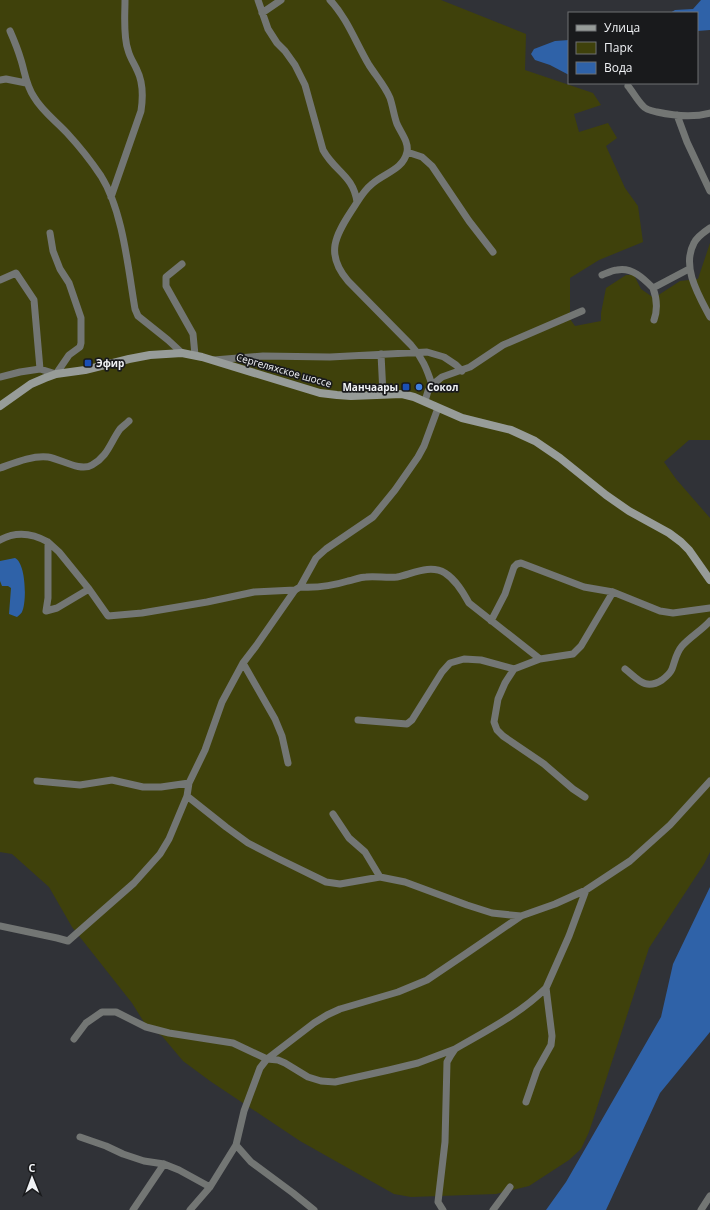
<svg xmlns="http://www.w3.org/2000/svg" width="710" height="1210" viewBox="0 0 710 1210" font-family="'Open Sans',sans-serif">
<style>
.green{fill:#3f410b}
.water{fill:#2f62a8}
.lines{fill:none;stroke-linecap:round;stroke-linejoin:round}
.minor{stroke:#737674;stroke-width:7}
.secondary{stroke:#979c99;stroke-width:8}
.transit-dot{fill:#1a4fb4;stroke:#191a1c;stroke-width:1.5}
.shop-dot{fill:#3f7fe0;stroke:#191a1c;stroke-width:1.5}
.labels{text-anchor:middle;stroke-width:3.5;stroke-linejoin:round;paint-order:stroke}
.poi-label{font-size:10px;font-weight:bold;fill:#f0f2f5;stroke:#191a1c;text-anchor:start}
.street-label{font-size:10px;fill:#f0f2f5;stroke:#191a1c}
</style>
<rect width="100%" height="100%" fill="#303237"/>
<!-- green -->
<path class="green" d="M0,0H441L526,34L525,70L593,93L601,105L574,114L579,132L608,123L617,138L606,146L625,188L638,206L643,242L599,260L570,278V319L575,326L601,321V313L606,288L626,275H634L641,289L654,298L680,281L698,279L710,243V440H689L664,462L676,479L710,518V852L704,864L649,948L589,1132L581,1149L569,1160L529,1186L496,1194L411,1197L394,1194L300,1141L210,1081L183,1061L162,1036L147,1027L132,1003L72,927L49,887L12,854L0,852Z"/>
<!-- water -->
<path class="water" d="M701,0H710V30L697,31V13H670L675,10L693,9Z
M569,40V75L550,65L535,60L531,54L534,49L555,41Z
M15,558C26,563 27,602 22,612C21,614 19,615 17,617L9,614L11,588L8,586H2L0,581V561Z
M710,887V1032L660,1093L606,1210H546L566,1182L661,1017L673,964Z"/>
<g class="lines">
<!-- minor -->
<path class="minor" d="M258,0L268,29L277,43L285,51L295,65L305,85L323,150C335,172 353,175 357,202
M330,0C347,18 356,43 369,65C376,76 385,86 390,98C393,107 394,116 397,124C401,133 409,142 407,152C403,170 384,173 372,184C363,191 358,201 352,210C335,236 325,254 348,281L411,345C422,357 427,369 432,385L428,391L425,401
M262,13L281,0
M10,31C14,40 18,50 21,60C25,73 26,85 34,97C42,111 56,121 67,133C79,146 91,161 101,176C123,211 128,268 135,309L138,316L168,340L182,353
M0,80L6,79L26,83
M628,86C633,92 637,100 643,106C646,110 652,111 657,112C675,116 692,118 710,113
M677,115L687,142L710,191
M407,152L422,157L432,166L469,221L493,252
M111,197L141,111C143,98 143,82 137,70C134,63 130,58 128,50C123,36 125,15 125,0
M710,228C704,232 697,237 694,243C681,267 699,296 710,317
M182,264L166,277V286L193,334L195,355
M602,275C607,273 613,270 617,270C632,267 643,278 653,288L689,269
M0,280L16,273L34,300L40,369
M653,288C657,299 658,309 654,320
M381,354L383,394
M214,360L263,356L330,357L427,352L444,357L456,365L462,371
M0,377L20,372L40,369L56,374L69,355L80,347L81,343V318L69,283L60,269L53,251L50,233
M432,385L442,377L470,367L503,345L582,311
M0,468C14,463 33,455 48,457C61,459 80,472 92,465C108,456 110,443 120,429C123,426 126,424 129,421
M0,540C16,531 32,533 48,542V598L46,611L57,608L89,589L59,552L48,542
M300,587C317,588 332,586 348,581C354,580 360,577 366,577C376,576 387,578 397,577C412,574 430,564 445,573C456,580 463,592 469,603L540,659L573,654L581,646L613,592
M89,589L108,616L142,613L207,602L254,592L295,590
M491,621L505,594L514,567L517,564L521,563L584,587L613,592L660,611L673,613L710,608
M243,663L275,719L282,736L288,763
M514,669L505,683L498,699L494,722L497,730L503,736L544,764L573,789L585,797
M625,669C638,679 645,691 662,680C666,677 670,674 672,669C675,661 676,653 682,646C690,637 702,630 710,621
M358,720L407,724L412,720L442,672L450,663L464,659L481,660L514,669L540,659
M37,781L80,785L112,780L143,787H161L189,783
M187,796L226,827L248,843L277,858L326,882L340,884L380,877L405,882L467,905L492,913L521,916
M333,814L349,838L365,852L380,877
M0,926L57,938L68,941L134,883L160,854L169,839L187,796L189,783L205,750L222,702L243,663L256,646L295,590L300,587L316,558L326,549L373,517L395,490L418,457L424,446L438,408
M546,988L569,936L586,890
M74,1039L86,1023L102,1012H116L146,1027L169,1033L233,1043L267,1059L278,1060L285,1063L308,1077L321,1081L335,1082L389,1070L418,1063L455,1049
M80,1137L106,1146L123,1154L144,1161L164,1164L179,1170L210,1187
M236,1145L251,1162L293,1193L314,1210
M133,1210L164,1164
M190,1210L210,1187L236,1145L244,1111L260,1068L267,1059L314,1023L327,1015L340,1009L398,992L427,980L467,953L521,916L555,904L586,890L630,861L670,825L710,781
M443,1210L438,1202L445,1142L447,1062L451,1055L455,1049C486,1031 520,1014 546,988L552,1036L551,1045L537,1070L526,1102
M493,1210L510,1187
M701,1210L710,1196"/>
<!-- secondary -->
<path class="secondary" d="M0,406L31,384L45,378L56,374L85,370L129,359L150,355L182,353L202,357L320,393L337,395L351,396L402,394L414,397L462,418L511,430L535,441L560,458L606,495L629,511L669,533L681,542L689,550L710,580"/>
</g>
<!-- markers -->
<g class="transit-dot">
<rect x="84" y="359" width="8" height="8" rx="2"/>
<rect x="402" y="383" width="8" height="8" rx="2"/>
</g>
<circle class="shop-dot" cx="419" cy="387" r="4"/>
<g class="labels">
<!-- poi labels -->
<g class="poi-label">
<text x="96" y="367">Эфир</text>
<text x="398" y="391" text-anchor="end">Манчаары</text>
<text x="427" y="391">Сокол</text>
</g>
<!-- street labels -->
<g class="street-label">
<text transform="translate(284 370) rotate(16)" y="4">Сергеляхское шоссе</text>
</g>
</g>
<!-- legend -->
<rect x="568" y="12" width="130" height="72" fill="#191a1c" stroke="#6f7073"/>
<rect x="576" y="25" width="20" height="6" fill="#979c99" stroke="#6f7073"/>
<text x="604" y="32" font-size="12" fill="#f0f2f5">Улица</text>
<rect x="576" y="42" width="20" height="12" fill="#3f410b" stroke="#6f7073"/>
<text x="604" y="52" font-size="12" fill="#f0f2f5">Парк</text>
<rect x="576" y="62" width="20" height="12" fill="#2f62a8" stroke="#6f7073"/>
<text x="604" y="72" font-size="12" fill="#f0f2f5">Вода</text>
<!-- north arrow -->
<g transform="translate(32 1178) rotate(359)" stroke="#191a1c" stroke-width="3" paint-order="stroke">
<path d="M0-3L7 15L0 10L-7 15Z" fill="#f0f2f5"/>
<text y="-6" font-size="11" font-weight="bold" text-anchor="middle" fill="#f0f2f5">С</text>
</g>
</svg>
